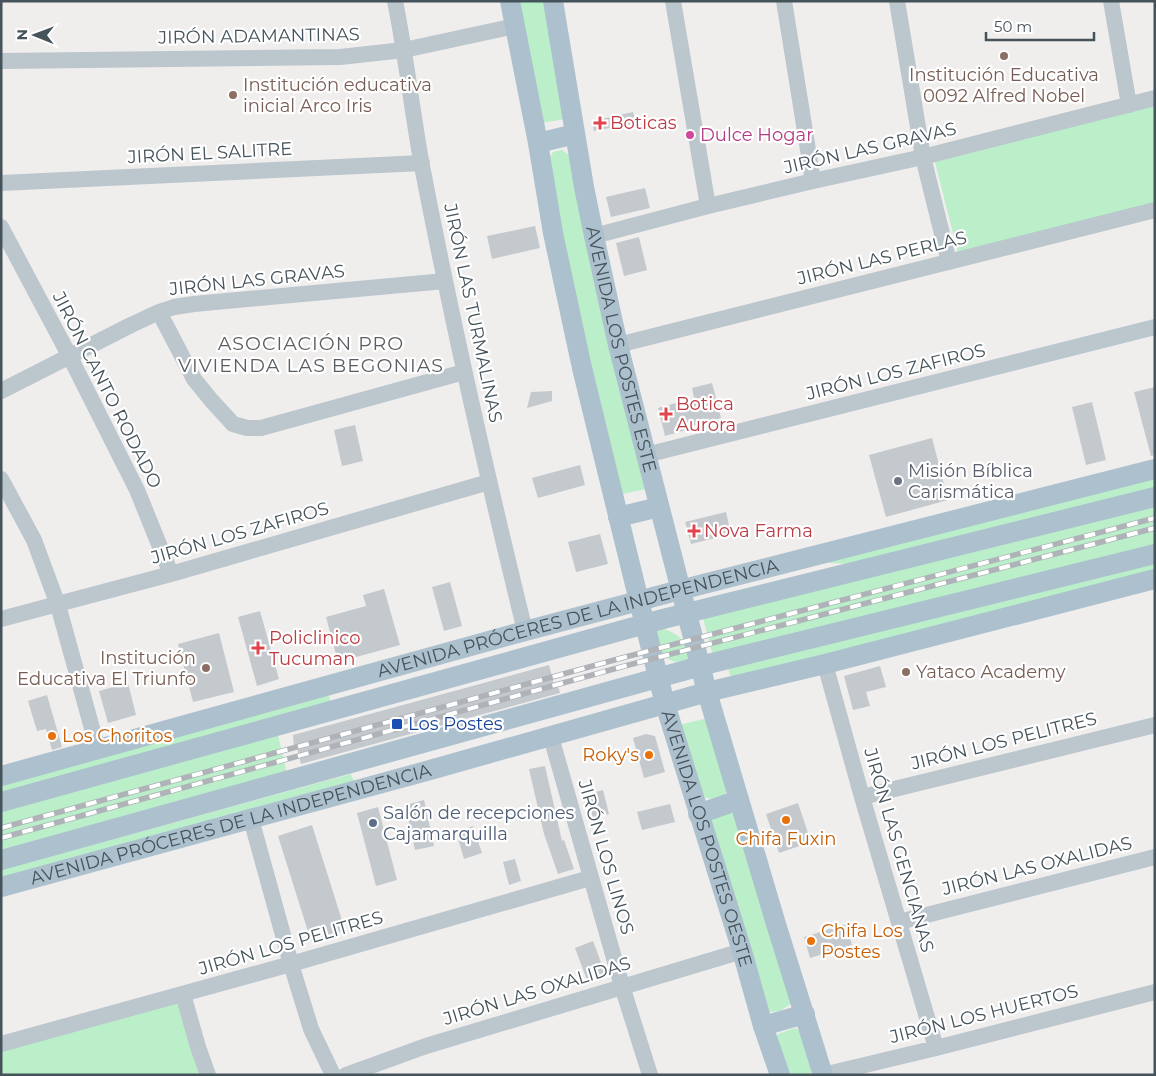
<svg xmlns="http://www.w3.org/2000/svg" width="1156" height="1076" viewBox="0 0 1156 1076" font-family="Montserrat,sans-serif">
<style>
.green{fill:#baefca}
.building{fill:#c4c9cd}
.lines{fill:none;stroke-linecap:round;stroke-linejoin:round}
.minor{stroke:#bbc6cd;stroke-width:16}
.major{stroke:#acc0cd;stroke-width:20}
.rail-casing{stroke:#afb3b8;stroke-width:5.5}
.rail{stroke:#fff;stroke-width:4;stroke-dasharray:11;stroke-linecap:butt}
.education-dot{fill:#8d6e63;stroke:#fff;stroke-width:2}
.health-dot{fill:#e0444e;stroke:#fff;stroke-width:2}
.hotel-dot{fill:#d1479c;stroke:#fff;stroke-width:2}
.worship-dot{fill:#6b7280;stroke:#fff;stroke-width:2}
.transit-dot{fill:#1a4fb4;stroke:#fff;stroke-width:2}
.food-dot{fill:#e8710a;stroke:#fff;stroke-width:2}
.service-dot{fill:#5c6f8a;stroke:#fff;stroke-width:2}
.labels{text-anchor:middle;stroke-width:4.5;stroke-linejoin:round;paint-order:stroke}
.street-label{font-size:18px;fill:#45535b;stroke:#fff}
.education-label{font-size:18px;fill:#785e54;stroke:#fff;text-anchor:start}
.health-label{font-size:18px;fill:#be3a42;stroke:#fff;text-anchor:start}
.hotel-label{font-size:18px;fill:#b23c85;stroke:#fff;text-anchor:start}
.worship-label{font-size:18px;fill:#5b616d;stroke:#fff;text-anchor:start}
.transit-label{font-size:18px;fill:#164399;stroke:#fff;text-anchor:start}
.food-label{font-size:18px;fill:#c56008;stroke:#fff;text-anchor:start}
.service-label{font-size:18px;fill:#4e5e75;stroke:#fff;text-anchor:start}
.neighbourhood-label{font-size:19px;letter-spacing:1px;fill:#5a5e62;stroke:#fff}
</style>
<rect width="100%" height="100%" fill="#f0eded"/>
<!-- green -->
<path class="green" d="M516,1H544L565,119L541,123Z
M1155,105V203L958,253L935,162Z
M562,150L569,155L646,489L622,494L584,356L549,159L553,152Z
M1155,477V490L847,564L818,562Z
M1155,505V544L713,656L703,618Z
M1155,561V572L731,679L728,668Z
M664,629C681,635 689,643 688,661L675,662L662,656L651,630Z
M328,694L332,704L1,797V783Z
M708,718L728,788L725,795C715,799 710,801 701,795L679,725Z
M278,735L287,774L1,852V811Z
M351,774L356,787L1,881V870Z
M731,813L738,816L792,1003L780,1011L769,1012L709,823L714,817Z
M178,1001L201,1075H1V1051Z
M795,1028L803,1033L818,1075H787L775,1042L778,1034Z"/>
<!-- building -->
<path class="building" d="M633,112L636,123L594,131L592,121Z
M645,188L650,208L611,217L606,197Z
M535,226L540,248L492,259L487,236Z
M639,237L647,270L624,276L616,243Z
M712,383L721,418L685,428L686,430L665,436L658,408L694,398L692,388Z
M1155,387V455L1151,456L1134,392Z
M552,391V401L527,408L531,392Z
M1092,402L1106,460L1086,465L1072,407Z
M355,425L363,461L342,466L334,430Z
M932,438L948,500L886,517L869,455Z
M580,465L585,485L538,498L532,478Z
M726,512L731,534L691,544L685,522Z
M600,534L608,564L576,572L568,542Z
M450,582L462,626L444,631L432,587Z
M384,589L400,645L338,662L326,617L366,606L363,595Z
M260,611L279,679L257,686L238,617Z
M219,633L234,692L193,702L178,644Z
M549,665L554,684L557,683L560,693L301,764L297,748L294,749L293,735Z
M880,666L886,687L866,692L870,706L853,710L844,676Z
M128,683L136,715L108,723L99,691Z
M47,695L62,747L52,750L46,729L37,731L28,701Z
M646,734L655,736L665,772L644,778L633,738Z
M545,766L562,841L564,840L574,869L558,874L544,834L529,769Z
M603,790L609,814L593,818L587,794Z
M424,800L434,846L415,850L405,805Z
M798,803L811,842L779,853L766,814Z
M670,804L675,822L642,830L637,812Z
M378,807L397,880L376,886L357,813Z
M312,825L345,930L311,941L278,836Z
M473,826L482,853L464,859L456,832Z
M515,859L521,881L509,885L503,862Z
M846,924L852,945L810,958L804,937Z
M593,941L605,973L587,980L575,948Z"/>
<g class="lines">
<!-- minor -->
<path class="minor" d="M395,1C406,56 412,111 422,166C452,322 487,476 525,631
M673,1L708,206
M784,1L813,181
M897,1L923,157L949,262
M1111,1L1129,105
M1,61L340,57L404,50L515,26
M1,183L422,163
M1,227L69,355L137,490L171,574
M594,236L708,206L813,181L923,157L1155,98
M159,312L194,379L211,400L233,424L247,428H261L464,372
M618,345L1155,210
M1,391L131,325L159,312L174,307L194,304L445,281
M646,455L1155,327
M1,479L34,540L58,605L98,750
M1,619L171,574L489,482
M825,664L862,797L936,1048
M551,737L622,986L650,1075
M862,797L1155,725
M251,819L291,964L311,1029L333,1075
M899,922L1155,857
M183,994L198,1047L208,1075
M1,1044L291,964L590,878
M346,1075L426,1046L742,951
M823,1075L936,1048L1155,992"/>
<!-- major -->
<g class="major">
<path id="s1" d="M510,1L538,143L553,233L582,368L639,601L665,704L742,951L763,1026L780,1075"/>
<path id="s2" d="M553,1L584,187L594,236L618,345L707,692L776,924L823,1075"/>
<path d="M538,143L575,134"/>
<path d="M618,517L659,507"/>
<path id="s3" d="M1,776L525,631L680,590L1155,469"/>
<path d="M1,802L663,619L1155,497"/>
<path d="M698,814L739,800"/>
<path d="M1,860L708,664L1155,554"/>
<path id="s4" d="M1,887L430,770L707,692L825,664L1155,579"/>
<path d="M763,1026L805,1014"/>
</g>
<!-- rail casing -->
<g class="rail-casing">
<path id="rail" d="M1,828L618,659L1155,518
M1,838L621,667L1155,528"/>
</g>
<!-- rail -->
<use href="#rail" class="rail"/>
</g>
<!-- markers -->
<g class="education-dot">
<circle cx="1004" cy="56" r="5"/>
<circle cx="233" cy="95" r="5"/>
<circle cx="206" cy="668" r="5"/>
<circle cx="906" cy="672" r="5"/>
</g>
<g class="health-dot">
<path d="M597.5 115.5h5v5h5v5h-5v5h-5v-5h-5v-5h5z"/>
<path d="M663.5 406.5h5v5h5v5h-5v5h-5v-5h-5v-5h5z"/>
<path d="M691.5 523.5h5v5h5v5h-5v5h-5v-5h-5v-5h5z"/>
<path d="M255.5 640.5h5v5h5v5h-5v5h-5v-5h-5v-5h5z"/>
</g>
<circle class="hotel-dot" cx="690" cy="135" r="5"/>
<circle class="worship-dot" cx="898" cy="481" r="5"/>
<rect class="transit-dot" x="391" y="718" width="12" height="12" rx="2.5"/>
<g class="food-dot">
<circle cx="52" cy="736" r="5"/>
<circle cx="649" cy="755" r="5"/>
<circle cx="786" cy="820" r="5"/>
<circle cx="811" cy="941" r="5"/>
</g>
<circle class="service-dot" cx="373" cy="823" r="5"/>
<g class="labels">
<!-- street labels -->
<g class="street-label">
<text transform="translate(259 36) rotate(-1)" y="6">JIRÓN ADAMANTINAS</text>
<text transform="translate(870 148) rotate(-13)" y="6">JIRÓN LAS GRAVAS</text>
<text transform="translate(210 153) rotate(-3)" y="6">JIRÓN EL SALITRE</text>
<text transform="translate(882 258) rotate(-14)" y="6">JIRÓN LAS PERLAS</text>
<text transform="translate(257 280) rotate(-6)" y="6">JIRÓN LAS GRAVAS</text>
<text transform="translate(473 313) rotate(78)" y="6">JIRÓN LAS TURMALINAS</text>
<text dy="6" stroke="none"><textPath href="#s2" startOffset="355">AVENIDA LOS POSTES ESTE</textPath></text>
<text transform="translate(896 372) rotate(-14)" y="6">JIRÓN LOS ZAFIROS</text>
<text transform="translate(107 390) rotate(63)" y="6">JIRÓN CANTO RODADO</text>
<text transform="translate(240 533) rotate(-16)" y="6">JIRÓN LOS ZAFIROS</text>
<text dy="6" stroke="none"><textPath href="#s3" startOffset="598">AVENIDA PRÓCERES DE LA INDEPENDENCIA</textPath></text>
<text transform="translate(1004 741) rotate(-14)" y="6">JIRÓN LOS PELITRES</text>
<text dy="6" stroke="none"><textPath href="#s4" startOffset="238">AVENIDA PRÓCERES DE LA INDEPENDENCIA</textPath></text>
<text dy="6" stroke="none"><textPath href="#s1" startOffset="861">AVENIDA LOS POSTES OESTE</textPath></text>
<text transform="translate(899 850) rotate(74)" y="6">JIRÓN LAS GENCIANAS</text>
<text transform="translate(606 857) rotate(74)" y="6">JIRÓN LOS LINOS</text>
<text transform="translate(1037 866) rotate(-14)" y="6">JIRÓN LAS OXALIDAS</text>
<text transform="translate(291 943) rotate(-16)" y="6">JIRÓN LOS PELITRES</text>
<text transform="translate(537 991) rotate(-17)" y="6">JIRÓN LAS OXALIDAS</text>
<text transform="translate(984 1014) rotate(-14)" y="6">JIRÓN LOS HUERTOS</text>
</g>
<!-- education labels -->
<g class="education-label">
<text x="1004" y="81" text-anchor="middle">Institución Educativa<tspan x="1004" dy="21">0092 Alfred Nobel</tspan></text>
<text x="243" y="91">Institución educativa<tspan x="243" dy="21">inicial Arco Iris</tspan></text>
<text x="196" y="664" text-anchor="end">Institución<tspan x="196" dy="21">Educativa El Triunfo</tspan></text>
<text x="916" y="678">Yataco Academy</text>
</g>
<!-- health labels -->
<g class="health-label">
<text x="610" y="129">Boticas</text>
<text x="676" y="410">Botica<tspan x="676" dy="21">Aurora</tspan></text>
<text x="704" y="537">Nova Farma</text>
<text x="269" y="644">Policlinico<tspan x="269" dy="21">Tucuman</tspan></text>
</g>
<!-- hotel labels -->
<g class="hotel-label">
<text x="700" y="141">Dulce Hogar</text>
</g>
<!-- worship labels -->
<g class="worship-label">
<text x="908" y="477">Misión Bíblica<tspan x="908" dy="21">Carismática</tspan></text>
</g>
<!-- transit labels -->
<g class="transit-label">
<text x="408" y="730">Los Postes</text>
</g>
<!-- food labels -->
<g class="food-label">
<text x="62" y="742">Los Choritos</text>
<text x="639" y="761" text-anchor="end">Roky's</text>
<text x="786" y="845" text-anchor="middle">Chifa Fuxin</text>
<text x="821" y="937">Chifa Los<tspan x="821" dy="21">Postes</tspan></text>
</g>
<!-- service labels -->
<g class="service-label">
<text x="383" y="819">Salón de recepciones<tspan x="383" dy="21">Cajamarquilla</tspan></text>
</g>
<!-- neighbourhood labels -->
<g class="neighbourhood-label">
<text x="311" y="350">ASOCIACIÓN PRO<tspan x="311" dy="22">VIVIENDA LAS BEGONIAS</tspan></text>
</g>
</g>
<!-- border -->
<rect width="1156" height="1076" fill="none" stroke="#45535b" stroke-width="5"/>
<!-- north arrow -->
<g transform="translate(35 35) rotate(271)" stroke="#ffffff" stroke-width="4" paint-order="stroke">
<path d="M0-4L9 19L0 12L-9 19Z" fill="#45535b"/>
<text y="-8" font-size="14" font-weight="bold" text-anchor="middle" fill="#45535b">N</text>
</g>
<!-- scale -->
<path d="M986 32v8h108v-8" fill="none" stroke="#45535b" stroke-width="2.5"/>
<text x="994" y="32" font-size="15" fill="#45535b" stroke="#ffffff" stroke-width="4" paint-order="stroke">50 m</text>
</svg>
